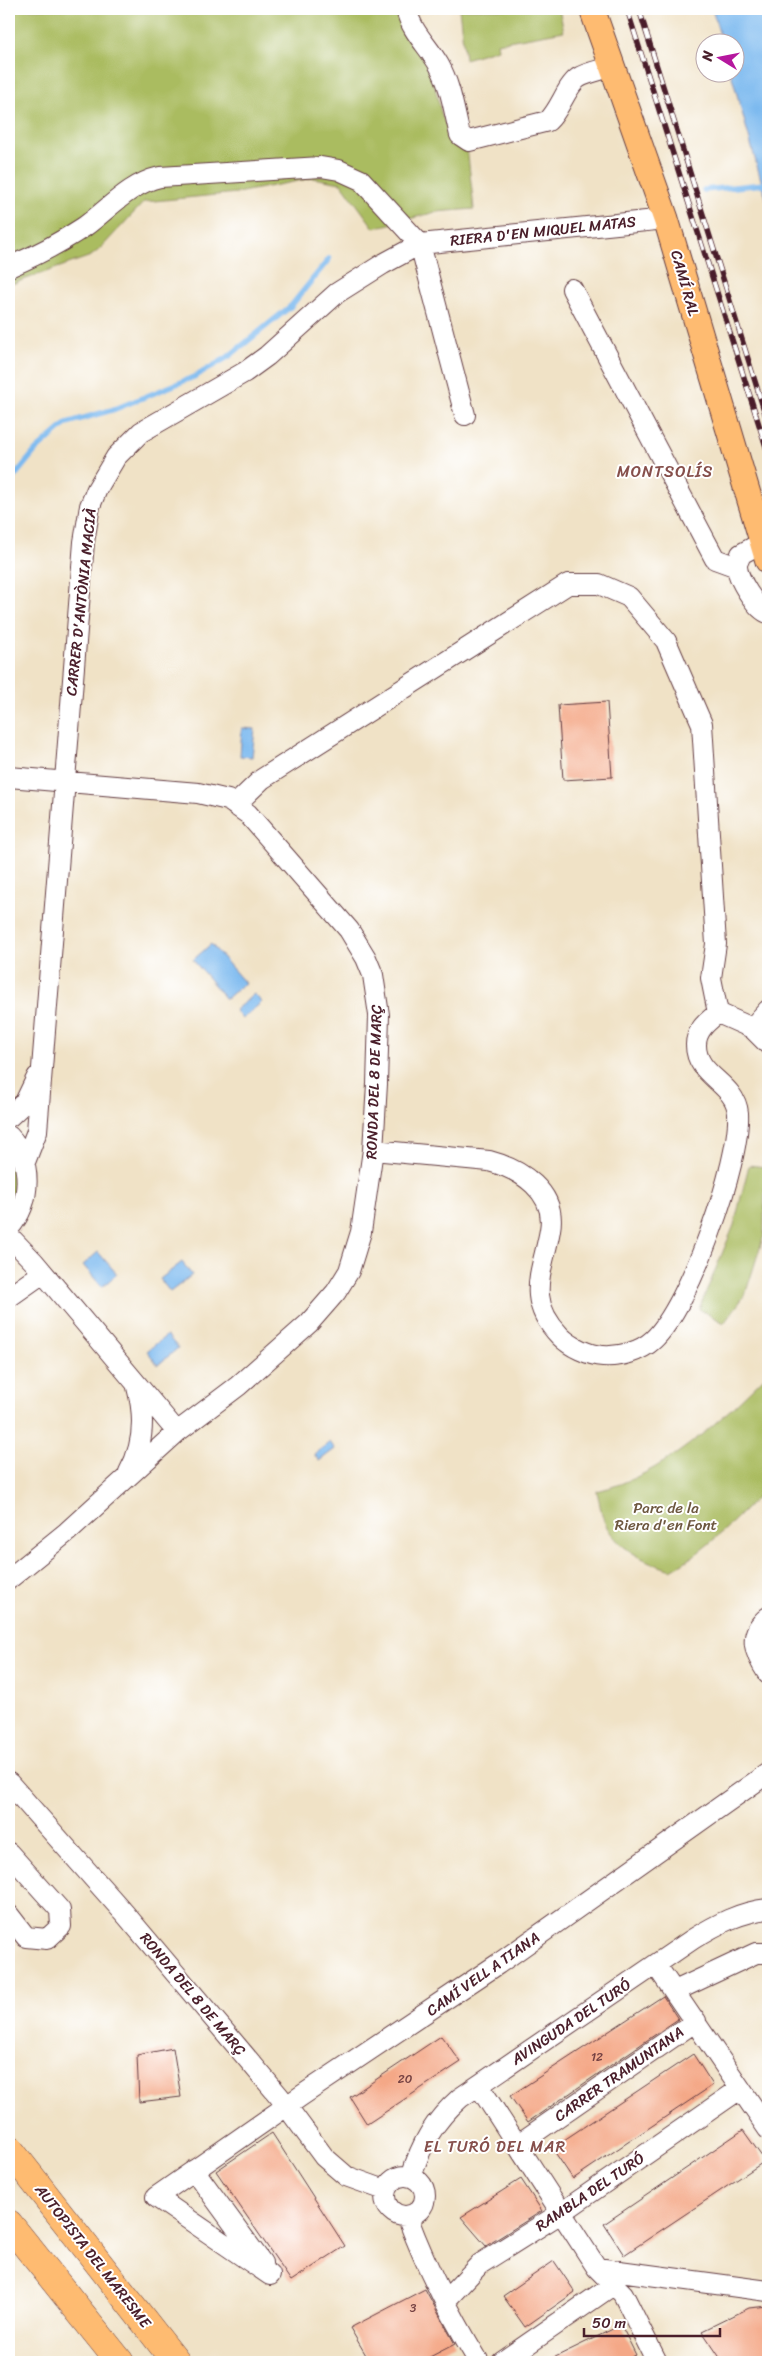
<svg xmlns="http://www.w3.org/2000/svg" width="777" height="2371" viewBox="0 0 777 2371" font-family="Sriracha,sans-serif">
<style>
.green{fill:#aabc60;stroke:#7a6e46}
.water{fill:#7cb9ef;stroke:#636c8d}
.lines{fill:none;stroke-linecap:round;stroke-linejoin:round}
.stream{stroke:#7cb9ef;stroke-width:5.5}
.building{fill:#f4a887}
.minor-casing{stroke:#633c42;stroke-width:22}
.major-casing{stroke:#633c42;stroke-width:27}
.highway-casing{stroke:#633c42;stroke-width:29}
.minor{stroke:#fff;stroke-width:20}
.major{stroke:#febb71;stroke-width:25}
.highway{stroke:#febb71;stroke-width:28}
.rail-casing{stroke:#4a1f2b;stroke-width:5.5}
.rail{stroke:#fff;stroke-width:4;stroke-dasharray:11;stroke-linecap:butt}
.labels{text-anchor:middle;stroke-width:4;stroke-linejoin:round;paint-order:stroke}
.number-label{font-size:12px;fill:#744142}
.street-label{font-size:15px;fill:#4a1f2b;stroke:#fff}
.park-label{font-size:15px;fill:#6c563e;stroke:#fff}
.neighbourhood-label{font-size:16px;letter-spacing:1px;fill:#864f4b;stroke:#fff}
</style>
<rect width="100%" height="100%" fill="#fff"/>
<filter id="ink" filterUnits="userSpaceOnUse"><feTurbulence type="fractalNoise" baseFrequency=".02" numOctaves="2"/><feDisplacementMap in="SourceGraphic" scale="10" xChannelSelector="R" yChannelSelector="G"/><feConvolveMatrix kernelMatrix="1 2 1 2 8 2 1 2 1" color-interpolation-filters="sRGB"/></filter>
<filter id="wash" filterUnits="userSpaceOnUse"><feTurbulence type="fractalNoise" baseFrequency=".0096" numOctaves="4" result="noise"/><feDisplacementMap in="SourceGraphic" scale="20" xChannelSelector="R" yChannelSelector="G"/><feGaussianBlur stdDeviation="1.12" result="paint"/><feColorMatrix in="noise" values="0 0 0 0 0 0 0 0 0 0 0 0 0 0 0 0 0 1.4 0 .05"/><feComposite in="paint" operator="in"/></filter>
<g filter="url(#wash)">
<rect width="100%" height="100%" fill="#f0e2c6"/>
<!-- green -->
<path class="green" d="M9,9H416L422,55L433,79L442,116L448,128L467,147L474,209L436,212L374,228L341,183L313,178L237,193L144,202L100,249L91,256L9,285Z
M459,9H559L564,31L497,43L498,49L465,59Z
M9,1157C17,1174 15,1191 9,1207Z
M749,1165L765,1167L764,1235L745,1295L724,1323L699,1309L734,1225Z
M768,1373V1486C739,1516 708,1550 671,1570C646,1562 615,1548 604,1521C601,1512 599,1501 597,1491C663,1476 721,1420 768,1373Z"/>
<!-- water -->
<path class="water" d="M712,9H768V205L731,73L734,72V42H722Z
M242,728L255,729L252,757L240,756Z
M211,944L245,983L226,999L193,960Z
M254,994L262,1002L242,1019L235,1010Z
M98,1252L117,1274L102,1287L83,1265Z
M182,1262L192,1275L170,1292L160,1279Z
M167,1335L178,1348L158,1365L147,1351Z
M330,1442L335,1449L319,1461L314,1454Z"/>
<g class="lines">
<!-- stream -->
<path class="stream" d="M704,190L764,184
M9,483L36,450L67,423L115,409L196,376L228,357L291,306L329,259"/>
</g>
<g id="blocks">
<!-- building -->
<path class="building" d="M607,702L612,777L563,780L558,705Z
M663,1996L678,2019L528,2122L510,2096Z
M441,2036L461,2062L367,2124L350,2097Z
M173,2048L181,2097L139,2102L137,2055Z
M693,2054L713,2085L573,2179L552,2148Z
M743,2130L765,2161L624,2255L604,2224Z
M272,2133L345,2246L291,2281L216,2171Z
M521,2179L542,2211L486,2246L461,2217Z
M554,2261L575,2292L525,2327L503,2296Z
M425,2289L455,2344L420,2362H370L350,2328Z
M768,2306V2362H723L702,2331L749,2308Z
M621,2325L636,2355L622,2362H545Z"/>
</g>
</g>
<g filter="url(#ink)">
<use href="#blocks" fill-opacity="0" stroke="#633c42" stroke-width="1"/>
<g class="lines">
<!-- minor casing -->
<g class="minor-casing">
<path id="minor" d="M406,9C412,33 427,44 439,65C451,86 454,112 460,135L469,141L548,121C560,110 566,87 578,78C587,72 602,70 613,66
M9,267C35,256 60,243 84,227C109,209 129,184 160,177L321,167L339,170L361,180L420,244L465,415
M572,289L715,559L737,567
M763,542L741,554C740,558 737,562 737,566C737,578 757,610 768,613
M9,777L198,793L228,800L248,814L349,930L366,958L373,975L379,1015L377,1084L373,1150L361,1232L349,1271L336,1292L309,1323L238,1386L177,1432L67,1532L9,1579
M235,805L262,779L568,584H599L629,597L666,641L702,724L716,944L711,978L718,1013
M718,1013L752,1028L768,1044
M752,1028L768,1010
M9,1117L25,1102L37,1077
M9,1136C33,1161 32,1202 9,1228
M373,1150L489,1161C520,1169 557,1192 550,1230C543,1271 524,1299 560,1336C571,1347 588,1355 603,1356C620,1357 640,1352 653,1340C689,1307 741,1162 738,1113C735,1082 696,1077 696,1045C696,1030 707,1022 718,1013
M25,1162L37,1131L84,542L90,506L97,489L116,457L141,432L245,372L267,356L337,293L383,264L420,244L666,219
M9,1236L34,1262L177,1432
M9,1297L43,1273
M129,1472C144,1445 145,1416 137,1387
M768,1617C746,1635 755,1654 768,1674
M9,1783L126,1915L279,2096L324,2157L346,2176L385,2190
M9,1853L60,1910L61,1926L47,1939L26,1937L9,1915
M656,1965L768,2129
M675,1991L756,1953H768
M479,2086L597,2268L623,2294L657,2362
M517,2145L696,2021
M194,2170L262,2263
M385 2196a20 20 0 1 1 40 0a20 20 0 1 1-40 0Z
M411,2177C421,2144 434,2121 460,2098L693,1939C717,1924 740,1912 768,1909
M407,2216C426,2267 451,2316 479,2362
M597,2268L768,2291
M270,2275L156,2197L301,2096L498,1964L768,1773
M445,2301L480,2264L561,2213L740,2089
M502,2362L613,2285"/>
</g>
<!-- major casing -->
<g class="major-casing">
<path id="major" d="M592,9L666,219L768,561"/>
</g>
<!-- highway casing -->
<g class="highway-casing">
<path id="highway" d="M9,2149L176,2362
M9,2224L120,2362"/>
</g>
<!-- minor -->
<use href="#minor" class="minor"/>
<!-- major -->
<use href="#major" class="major"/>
<!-- highway -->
<use href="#highway" class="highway"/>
<!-- rail casing -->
<g class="rail-casing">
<path id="rail" d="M627,9L768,453
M639,9L768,423"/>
</g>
<!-- rail -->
<use href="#rail" class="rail"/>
</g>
</g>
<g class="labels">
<!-- number labels -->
<g class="number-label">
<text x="597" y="2061">12</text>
<text x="405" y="2083">20</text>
<text x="413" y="2312">3</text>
</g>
<!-- street labels -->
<g class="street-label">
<text transform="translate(543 231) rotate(-6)" y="5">RIERA D'EN MIQUEL MATAS</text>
<text transform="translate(685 283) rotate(74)" y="5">CAMÍ RAL</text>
<text transform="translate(81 602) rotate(-84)" y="5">CARRER D'ANTÒNIA MACIÀ</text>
<text transform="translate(374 1082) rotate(-88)" y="5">RONDA DEL 8 DE MARÇ</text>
<text transform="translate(483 1974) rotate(-35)" y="5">CAMÍ VELL A TIANA</text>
<text transform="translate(193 1994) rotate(50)" y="5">RONDA DEL 8 DE MARÇ</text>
<text transform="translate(571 2022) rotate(-34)" y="5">AVINGUDA DEL TURÓ</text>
<text transform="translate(619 2074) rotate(-35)" y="5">CARRER TRAMUNTANA</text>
<text transform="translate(590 2192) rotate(-34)" y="5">RAMBLA DEL TURÓ</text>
<text transform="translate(93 2256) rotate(52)" y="5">AUTOPISTA DEL MARESME</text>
</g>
<!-- park labels -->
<g class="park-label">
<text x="666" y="1513">Parc de la<tspan x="666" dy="17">Riera d'en Font</tspan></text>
</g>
<!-- neighbourhood labels -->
<g class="neighbourhood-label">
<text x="665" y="477">MONTSOLÍS</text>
<text x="495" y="2152">EL TURÓ DEL MAR</text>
</g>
</g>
<!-- margin -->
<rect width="777" height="2371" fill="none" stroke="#fff" stroke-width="30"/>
<!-- north arrow -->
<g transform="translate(720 58) rotate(280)"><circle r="24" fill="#ffffff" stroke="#b7a5aa"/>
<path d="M0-4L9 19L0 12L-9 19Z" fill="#b5179e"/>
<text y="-8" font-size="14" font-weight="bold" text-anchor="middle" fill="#4a1f2b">N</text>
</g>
<!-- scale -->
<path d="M584 2328v8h136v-8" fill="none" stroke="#4a1f2b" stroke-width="2.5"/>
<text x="592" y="2328" font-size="15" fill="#4a1f2b" stroke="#ffffff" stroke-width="4" paint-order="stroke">50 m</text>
</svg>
